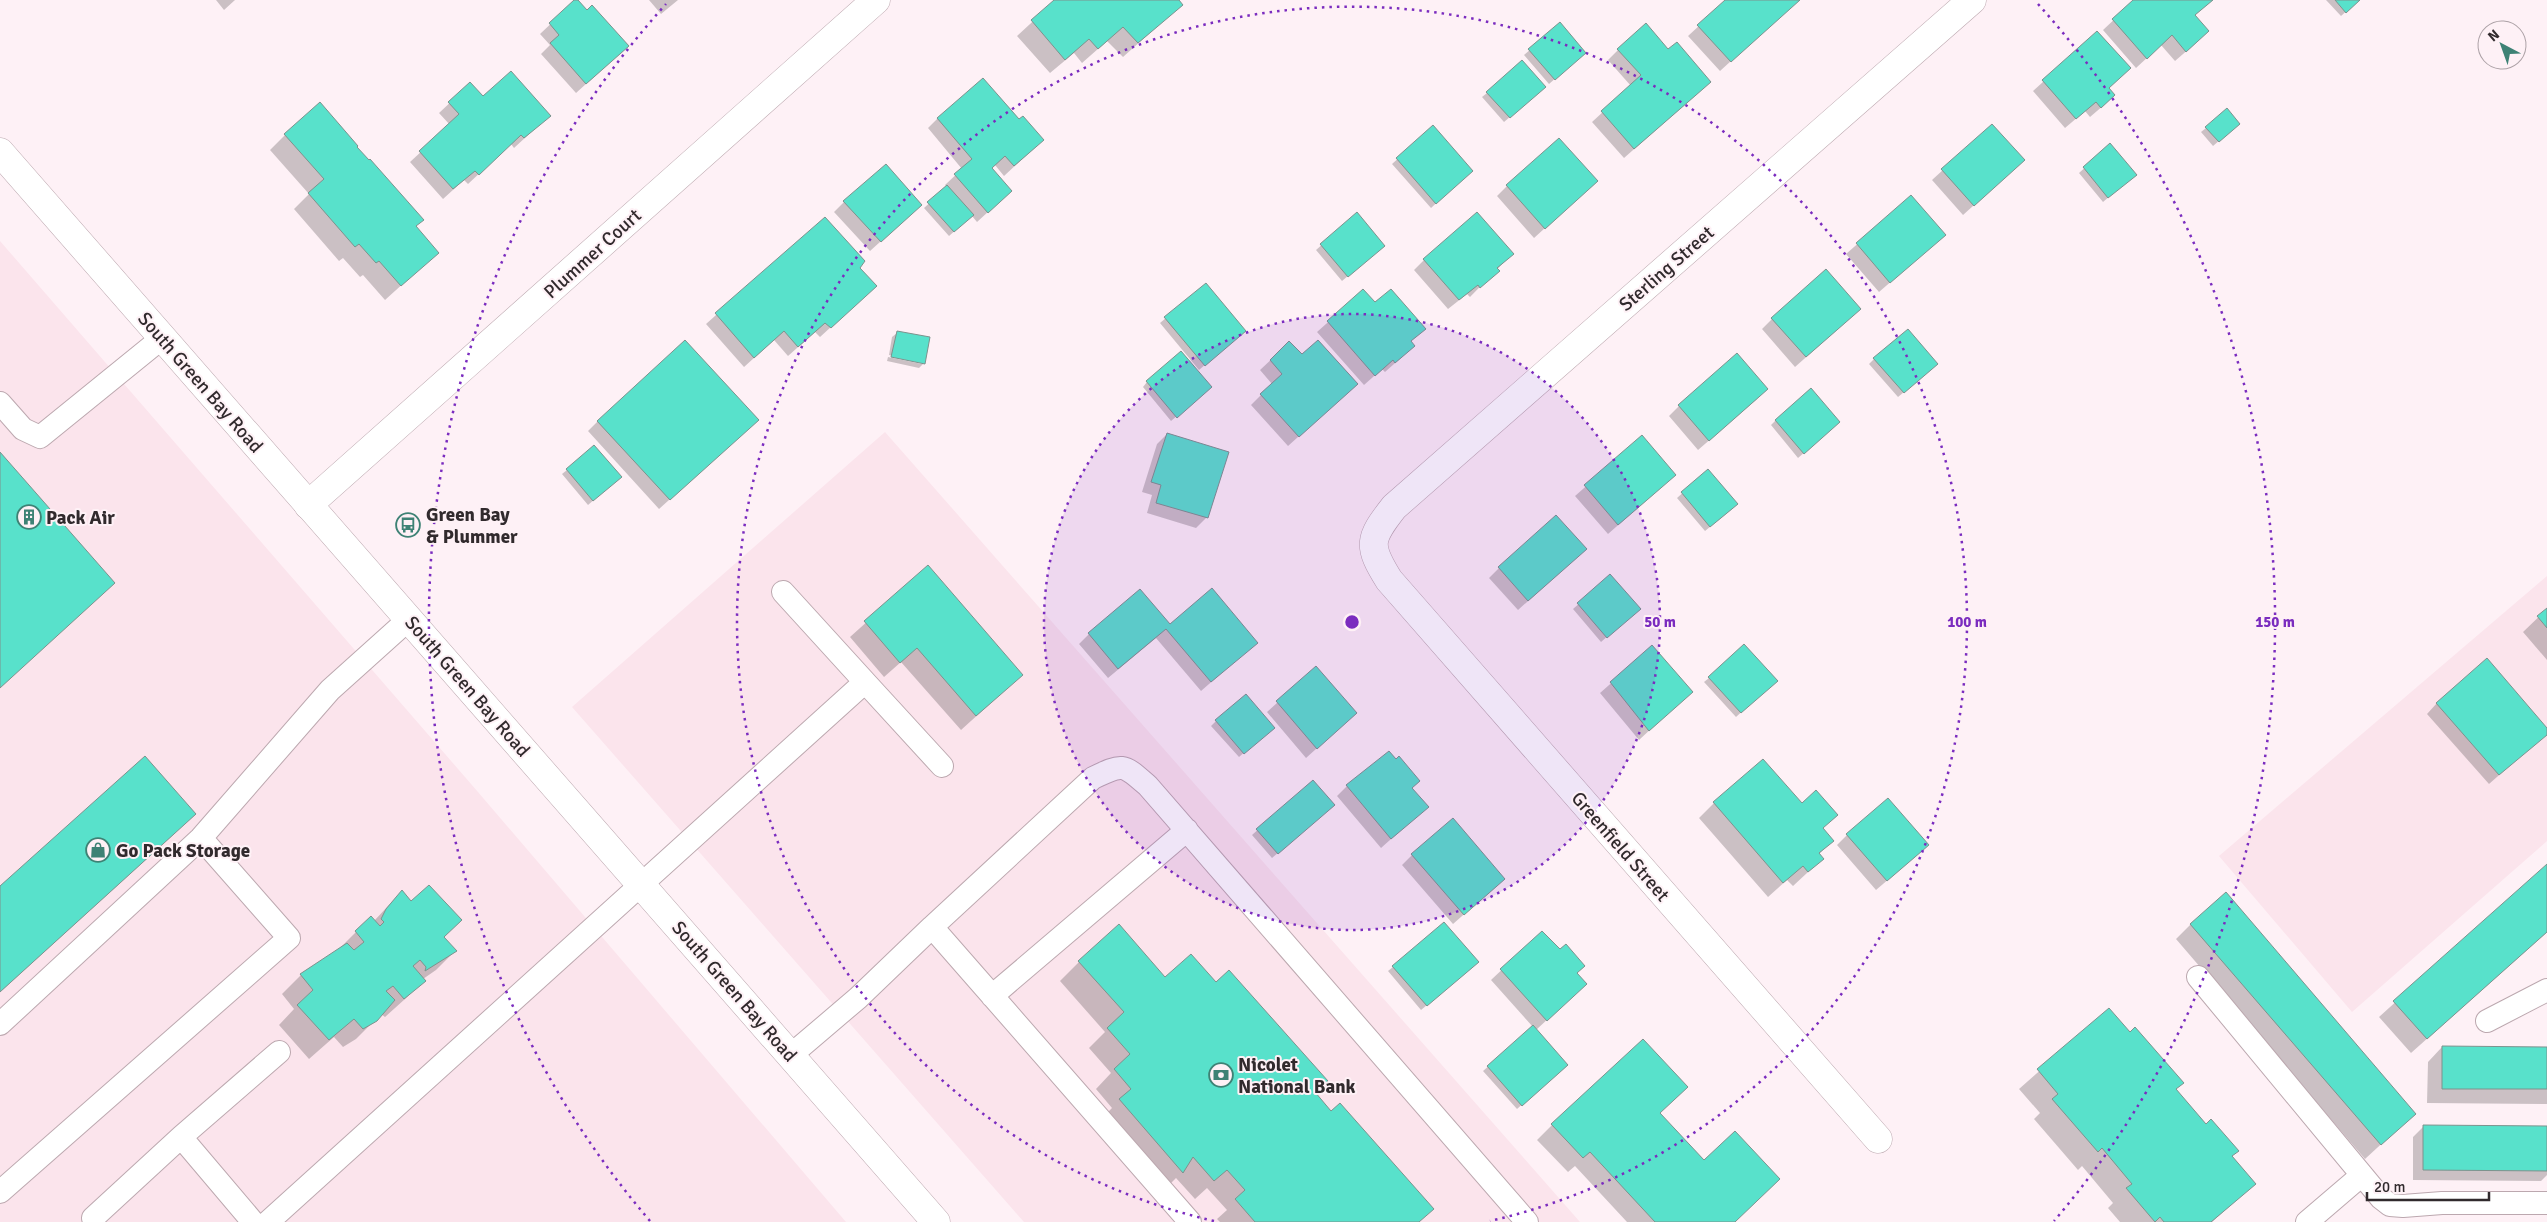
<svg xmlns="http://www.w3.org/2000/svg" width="2547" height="1222" viewBox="0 0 2547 1222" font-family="Signika,sans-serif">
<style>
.built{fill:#fbe4ec}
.shadow{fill:#0003}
.building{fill:#58e1cb;stroke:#7d928d}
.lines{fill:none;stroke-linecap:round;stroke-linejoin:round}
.lane-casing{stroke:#bca8af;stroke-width:24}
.street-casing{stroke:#bca8af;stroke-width:29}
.secondary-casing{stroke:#bca8af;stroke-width:29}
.lane{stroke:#fff;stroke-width:22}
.street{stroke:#fff;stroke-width:28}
.secondary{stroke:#fff;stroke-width:28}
.ring{fill:none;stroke:#7b2cbf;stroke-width:2.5;stroke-dasharray:2.5 5}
.labels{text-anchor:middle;stroke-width:4;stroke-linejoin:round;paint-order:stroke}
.street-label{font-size:19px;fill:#312a2d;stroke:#fef1f6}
.poi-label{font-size:19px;font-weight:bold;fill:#312a2d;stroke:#fef1f6;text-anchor:start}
.centre{fill:#7b2cbf;stroke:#fef1f6;stroke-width:2.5}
.ring-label{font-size:15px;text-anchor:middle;font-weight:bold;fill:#7b2cbf;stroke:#fef1f6;stroke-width:4;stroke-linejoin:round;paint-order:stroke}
</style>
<rect width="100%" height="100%" fill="#fef1f6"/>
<!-- built -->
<path class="built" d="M0,241L478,792L846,1222H0Z
M885,432L1580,1222H1024L572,707Z
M2547,576V841L2352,1012L2219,856Z"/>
<!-- shadow -->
<path class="shadow" d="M216,0H235L224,10Z
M576,0L617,56L576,93L541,54L550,45L540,34Z
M649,0H678L661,14Z
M1056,0H1177L1181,5L1123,57L1107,41L1082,63L1074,53L1050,73L1017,36Z
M1727,0H1798L1720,71L1688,36Z
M2135,0H2212L2194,16L2198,41L2175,61L2161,45L2136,68L2103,30Z
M2326,0H2359L2341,16Z
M1560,24L1580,57L1549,84L1524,55Z
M2097,33L2108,88L2104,105L2090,117L2085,111L2065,128L2033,91Z
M1618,50L1699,92L1624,158L1592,122L1631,86L1608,60Z
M470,84L483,98L539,125L514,148L511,144L468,184L464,180L443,199L410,162L450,125L439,113Z
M1539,92L1504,122L1482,97L1487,93Z
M938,118L1019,121L1043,140L1004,176L995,165L991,168L1000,201L977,222L972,216L949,236L924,208L947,187L945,185L962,169L928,128Z
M1992,125L2013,170L1963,215L1932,180Z
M1433,127L1467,175L1431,208L1392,164Z
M2206,128H2234L2213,146L2201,132Z
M285,135L355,147L369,162L415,227L437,253L385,300L363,275L360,277L343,258L339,261L294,209L309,194L270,150Z
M2110,145L2130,179L2103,202L2079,173Z
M1507,186L1586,191L1534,238L1497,196Z
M1911,197L1945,235L1879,292L1846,254Z
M844,202L910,215L870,251L834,212Z
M1357,214L1379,250L1342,281L1316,250Z
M825,218L858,268L865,296L820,337L815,332L788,356L774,340L744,367L706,324Z
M1512,254L1470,297L1467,294L1448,309L1414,270L1424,260Z
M1206,284L1240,335L1199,370L1160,323Z
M1363,291L1375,304L1424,329L1410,342L1403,356L1385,372L1382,369L1364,385L1317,332Z
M1772,319H1849L1795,367L1762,329Z
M897,333L924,363L919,368L887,361L888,357L922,364V362L889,355L892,337Z
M1289,343L1346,394L1288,446L1251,405L1272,384L1260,370Z
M1874,359L1932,369L1898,397L1869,364Z
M1147,382L1205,392L1171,421L1143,387Z
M1757,399L1698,450L1669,416L1679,406Z
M1776,420L1834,427L1798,458L1771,425Z
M598,421L747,430L659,509L588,431Z
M1167,434L1227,453L1206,518L1196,528L1147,513L1152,495L1142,492L1157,444Z
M1642,437L1664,485L1608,534L1575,496Z
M567,470L615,482L588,505L562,474Z
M1708,470L1732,509L1705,531L1677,498Z
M1575,559L1518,610L1489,578L1499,568Z
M928,567L1022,675L961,730L901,662L884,677L850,637Z
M1610,576L1634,613L1601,642L1573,609Z
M2547,609V660L2523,632Z
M1169,626L1256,643L1201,691L1156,638L1108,678L1079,644L1089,634Z
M1652,647L1691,692L1639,740L1600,693Z
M1316,668L1345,723L1306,758L1267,712Z
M1709,678L1771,685L1736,717L1704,682Z
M2437,703L2547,730V733L2489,784L2427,714Z
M1216,721L1268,732L1239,757L1211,726Z
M1312,781L1328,810L1272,858L1252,835Z
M1347,786L1411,788L1427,807L1381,848L1337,796Z
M1714,803L1822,829L1832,841L1819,854L1822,859L1807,873L1793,886L1787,880L1768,897L1699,818Z
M175,833L0,992V888Z
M1847,835L1917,855L1876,890L1837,845Z
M1412,855L1504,879L1453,924L1402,865Z
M2547,865V932L2411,1053L2379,1017Z
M402,891L455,951L436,970L423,979L424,980L405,999L385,1017L381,1014L356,1039L343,1047L334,1037L309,1059L279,1025L294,1009L282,994L301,975L337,951L356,932L374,921Z
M2191,924L2414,1114L2365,1159L2176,939Z
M1542,932L1575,974V994L1536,1030L1561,1070L1517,1109L1483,1071L1533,1027L1491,980Z
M1079,962L1165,978L1314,1093L1419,1222H1220L1217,1219L1227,1210L1207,1188L1195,1199L1176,1178L1163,1191L1101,1119L1112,1108L1096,1089L1111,1073L1089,1048L1105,1032L1060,981Z
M1393,967H1473L1421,1010L1388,971Z
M2109,1010L2129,1034L2182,1083L2175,1090L2206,1126L2237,1151L2231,1157L2254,1184L2212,1222H2120L2108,1208L2113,1203L2082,1166L2078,1170L2034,1119L2040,1113L2019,1089Z
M2442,1047L2547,1048V1104L2427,1103L2428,1062Z
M1658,1113L1734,1222H1627L1575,1166L1568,1172L1537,1140L1552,1125Z
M2423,1127H2547V1175L2541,1181L2413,1180V1137Z"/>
<!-- building -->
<path class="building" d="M574,0H578L587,10L592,5L629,46L586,84L550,43L559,35L549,23Z
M1054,0H1179L1183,5L1138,43L1123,27L1098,49L1089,39L1065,60L1031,20Z
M1725,0H1800L1731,62L1697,25Z
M2133,0H2213L2195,15L2209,31L2186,52L2172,35L2147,59L2112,19Z
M2335,0H2360L2346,13Z
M1560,22L1586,53L1555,80L1528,49Z
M1646,23L1668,49L1677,42L1711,82L1634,149L1601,111L1641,75L1617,49Z
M2097,31L2131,68L2109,88L2115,95L2101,108L2096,102L2076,119L2042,80Z
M1522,60L1546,87L1510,118L1486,92Z
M511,71L551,116L524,138L521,135L479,175L475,171L453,189L419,151L459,114L448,102L470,82L483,96Z
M983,78L1019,119L1023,116L1044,140L1014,166L1005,156L992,168L1012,191L988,213L954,174L972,159L937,118Z
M320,102L358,146L357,147L369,160L370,159L424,220L416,226L439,253L401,286L379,261L376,263L359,244L355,247L308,193L324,179L284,134Z
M2227,108L2240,124L2219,142L2205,127Z
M1992,124L2025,160L1974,206L1941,169Z
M1433,125L1473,171L1436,204L1396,158Z
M1559,138L1598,181L1545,229L1506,185Z
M2110,143L2137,175L2108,198L2083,167Z
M886,164L922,205L881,242L843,201Z
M947,185L974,215L954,232L927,202Z
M1911,195L1946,235L1890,283L1856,243Z
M1357,212L1385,246L1348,277L1320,244Z
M1477,212L1514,254L1497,268L1500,271L1480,288L1478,285L1459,300L1423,259Z
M825,217L865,261L860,268L877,286L831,328L825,323L798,347L784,331L754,358L715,313Z
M1826,269L1861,309L1806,357L1771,318Z
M1206,283L1246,331L1205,366L1164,317Z
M1363,289L1375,302L1391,289L1426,329L1411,341L1415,346L1395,363L1393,360L1375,376L1327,321Z
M1908,329L1938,364L1904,393L1873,358Z
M897,331L930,337L925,364L891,357Z
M685,340L759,420L670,500L597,421Z
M1318,340L1358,384L1299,437L1260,394L1282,374L1270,360L1289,341L1302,354Z
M1181,351L1212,387L1177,418L1146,381Z
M1737,353L1768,389L1709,441L1678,405Z
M1811,388L1840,422L1804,454L1775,420Z
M1167,433L1229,452L1208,518L1156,503L1161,485L1151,482Z
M1642,435L1676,475L1618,525L1584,485Z
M594,445L622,477L593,501L566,469Z
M0,452L115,583L0,688Z
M1708,469L1738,504L1710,527L1681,492Z
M1556,515L1587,549L1528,601L1498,567Z
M928,565L1023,675L976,716L917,648L900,663L864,621Z
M1610,574L1641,609L1607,638L1577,603Z
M1212,588L1258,643L1211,682L1166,629L1118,669L1088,633L1140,589L1170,624Z
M2547,608V628L2537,616Z
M1744,644L1778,681L1741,713L1708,677Z
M1652,645L1693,692L1649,731L1610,682Z
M2487,658L2547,728V735L2499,775L2436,703Z
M1316,666L1357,713L1317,749L1276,701Z
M1246,694L1275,728L1244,754L1215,720Z
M1389,751L1396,759L1399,756L1420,781L1412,788L1429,807L1391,839L1346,785Z
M145,756L196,814L0,992V886Z
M1763,759L1802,803L1816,790L1838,815L1823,828L1834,841L1819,853L1824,859L1808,872L1803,866L1783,883L1713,802Z
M1313,780L1335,805L1278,854L1256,829Z
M1888,798L1929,845L1887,881L1846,834Z
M1453,818L1505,879L1464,915L1411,854Z
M2547,864V932L2427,1039L2393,1001Z
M429,885L462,920L444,937L457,951L425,971L426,967L420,960L413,966L426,981L404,999L393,986L386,991L395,1000L377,1021L363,1029L354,1019L329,1040L297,1005L313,990L300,974L347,943L354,950L364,942L355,931L371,916L380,926L384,922L381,919L386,909L402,890L411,901Z
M2226,892L2416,1114L2381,1145L2190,924Z
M1444,922L1479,962L1427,1006L1392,966Z
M1119,924L1165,977L1191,954L1216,982L1229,970L1328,1081L1315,1092L1331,1111L1340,1103L1434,1209L1419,1222H1255L1235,1199L1245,1190L1227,1170L1214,1181L1193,1157L1183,1173L1119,1099L1131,1089L1114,1069L1130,1054L1107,1028L1124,1012L1078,961Z
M1542,931L1560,949L1566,944L1585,966L1577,973L1587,984L1547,1021L1500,969Z
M2109,1008L2130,1032L2135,1027L2184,1083L2176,1089L2206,1124L2211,1119L2239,1151L2232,1156L2256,1184L2211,1222H2164L2160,1217L2155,1222L2126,1188L2132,1184L2102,1148L2098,1152L2052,1099L2058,1094L2037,1069Z
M1533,1025L1568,1065L1522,1106L1487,1066Z
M1643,1039L1688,1087L1660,1113L1704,1160L1735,1131L1780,1179L1735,1222H1655L1590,1152L1583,1158L1551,1124Z
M2442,1046L2547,1047V1089H2442Z
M2423,1125L2547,1126V1171L2423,1170Z"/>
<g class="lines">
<!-- lane casing -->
<g class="lane-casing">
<path id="lane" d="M0,403L23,429L40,437L162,338
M783,592L865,682
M932,927L1093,778C1124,763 1123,764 1148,786L1527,1222
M2198,977L2381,1198L2390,1205L2403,1206L2442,1203H2547
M992,996L1187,830
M2487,1021L2547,990
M0,1024L201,838L330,690L409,619
M791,1055L858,998L932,927L1190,1222
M0,1192L289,938L201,838
M93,1218L181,1137
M253,1222L181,1137L279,1052
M268,1222L865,682L942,766
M2307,1222L2362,1175"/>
</g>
<!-- street casing -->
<g class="street-casing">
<path id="street" d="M308,505L876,0
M1878,1139L1389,580C1367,545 1369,539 1394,507L1972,0"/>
</g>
<!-- secondary casing -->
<g class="secondary-casing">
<path id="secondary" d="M0,152L936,1222"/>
</g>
<!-- lane -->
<use href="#lane" class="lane"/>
<!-- street -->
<use href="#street" class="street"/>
<!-- secondary -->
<use href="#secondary" class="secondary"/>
</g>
<!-- distance rings -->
<circle cx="1352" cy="622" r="308" fill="#7b2cbf" fill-opacity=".12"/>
<g class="ring">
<circle cx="1352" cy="622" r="308"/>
<path d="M1214 1221A615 615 0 1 1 1490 1221"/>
<path d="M650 1221A923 923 0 0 1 666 4M2038 4A923 923 0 0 1 2054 1221"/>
</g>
<!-- icons -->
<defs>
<g id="building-ring" transform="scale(1.25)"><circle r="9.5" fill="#fef1f6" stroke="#3e8275" stroke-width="1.5"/><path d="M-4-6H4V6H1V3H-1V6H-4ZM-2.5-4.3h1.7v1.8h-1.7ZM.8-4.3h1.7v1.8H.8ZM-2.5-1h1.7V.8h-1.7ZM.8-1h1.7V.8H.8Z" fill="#3e8275"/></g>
<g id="bus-ring" transform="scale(1.25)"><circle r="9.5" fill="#fef1f6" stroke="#3e8275" stroke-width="1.5"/><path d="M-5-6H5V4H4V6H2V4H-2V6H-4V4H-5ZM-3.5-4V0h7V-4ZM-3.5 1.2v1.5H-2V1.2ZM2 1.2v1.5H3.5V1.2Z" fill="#3e8275"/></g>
<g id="shop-ring" transform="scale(1.25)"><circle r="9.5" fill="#fef1f6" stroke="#3e8275" stroke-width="1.5"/><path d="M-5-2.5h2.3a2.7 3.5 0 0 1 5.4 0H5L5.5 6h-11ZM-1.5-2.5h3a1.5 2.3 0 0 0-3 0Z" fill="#3e8275"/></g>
<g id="bank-ring" transform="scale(1.25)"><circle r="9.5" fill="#fef1f6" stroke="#3e8275" stroke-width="1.5"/><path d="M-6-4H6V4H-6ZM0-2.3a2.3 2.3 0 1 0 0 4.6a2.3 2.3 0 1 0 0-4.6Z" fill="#3e8275"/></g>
</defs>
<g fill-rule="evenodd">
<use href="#building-ring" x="29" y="517"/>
<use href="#bus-ring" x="408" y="525"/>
<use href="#shop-ring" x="98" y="850"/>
<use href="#bank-ring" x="1221" y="1075"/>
</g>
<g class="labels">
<!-- street labels -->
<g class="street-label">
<text transform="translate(592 253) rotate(-42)" y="7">Plummer Court</text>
<text transform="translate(1666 268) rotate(-41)" y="7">Sterling Street</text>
<text transform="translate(201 382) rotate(49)" y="7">South Green Bay Road</text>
<text transform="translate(468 686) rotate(49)" y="7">South Green Bay Road</text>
<text transform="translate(1621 846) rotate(49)" y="7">Greenfield Street</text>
<text transform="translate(735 991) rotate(49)" y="7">South Green Bay Road</text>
</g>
<!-- poi labels -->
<g class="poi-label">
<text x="426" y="521">Green Bay<tspan x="426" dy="22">&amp; Plummer</tspan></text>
<text x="46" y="524">Pack Air</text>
<text x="116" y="857">Go Pack Storage</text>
<text x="1238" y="1071">Nicolet<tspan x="1238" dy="22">National Bank</tspan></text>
</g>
</g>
<circle cx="1352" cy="622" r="8" class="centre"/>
<g class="ring-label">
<text x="1660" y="627">50 m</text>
<text x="1967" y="627">100 m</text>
<text x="2275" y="627">150 m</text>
</g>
<!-- north arrow -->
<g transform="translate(2502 45) rotate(319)"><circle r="24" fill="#fef1f6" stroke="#aca1a6"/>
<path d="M0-4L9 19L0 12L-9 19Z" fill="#3e8275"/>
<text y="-8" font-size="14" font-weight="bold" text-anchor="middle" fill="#312a2d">N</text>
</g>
<!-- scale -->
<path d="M2367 1192v8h122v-8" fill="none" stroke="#312a2d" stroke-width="2.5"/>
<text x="2374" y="1192" font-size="15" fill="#312a2d" stroke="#fef1f6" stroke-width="4" paint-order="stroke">20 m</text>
</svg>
